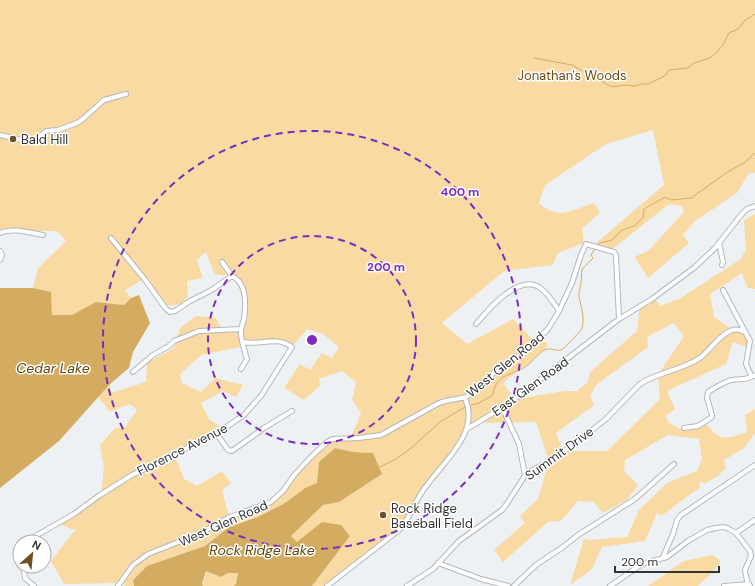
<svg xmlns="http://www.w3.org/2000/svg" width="755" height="586" viewBox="0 0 755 586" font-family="'DM Sans',sans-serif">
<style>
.green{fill:#f9daa2;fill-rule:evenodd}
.water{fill:#d4ac61}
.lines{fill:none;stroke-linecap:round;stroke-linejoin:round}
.stream{stroke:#d4ac61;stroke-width:1}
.street-casing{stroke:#b4b8bb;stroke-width:6}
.street{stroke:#fff;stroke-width:4}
.ring{fill:none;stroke:#7b2cbf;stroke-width:2;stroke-dasharray:7 5}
.poi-dot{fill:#6a5222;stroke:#fff;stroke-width:1.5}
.labels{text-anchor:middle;stroke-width:3;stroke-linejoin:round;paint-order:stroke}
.park-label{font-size:13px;fill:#694d14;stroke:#fff}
.poi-label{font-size:13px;fill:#313334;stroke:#fff;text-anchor:start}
.street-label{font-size:13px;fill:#313334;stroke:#fff}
.water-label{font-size:14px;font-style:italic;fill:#614609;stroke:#fff}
.centre{fill:#7b2cbf;stroke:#fff;stroke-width:2}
.ring-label{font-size:12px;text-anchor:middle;font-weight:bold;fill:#7b2cbf;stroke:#fff;stroke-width:3;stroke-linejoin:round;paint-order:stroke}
</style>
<rect width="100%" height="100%" fill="#edf1f4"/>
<!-- green -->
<path class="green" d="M0,0H755V173H749L737,193L695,221L683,235L689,243L648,278L635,257L649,250L684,212L682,206L669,204L610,251L594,245L664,185L653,130L606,144L545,185L539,203C558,221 572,210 594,203L600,213L582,228L584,243L558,253L553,265L504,271L442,323L467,344L513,319L535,342L541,338L548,345L531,362L524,366L503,383L515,399L565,391H577L588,382L590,372L637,331L640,306L654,296L660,306L679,299L741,259L746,249L744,220L755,214V289L748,288L742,273L710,294L714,317L732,329L746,334L750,348L733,342L726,364L667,391L675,409L666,416L668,422L683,431L704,422C722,442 723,440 747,432L745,415L755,409V433L744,448L724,460L726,468L718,476L704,484L701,481L699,488L661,516L657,513L645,541L602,547L592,569L570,585L584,539L590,540L627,537L639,510L667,483L697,471L702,459L699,439L668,435L625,460L624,471L638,485L627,500L603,513L594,502L578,501L561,521L548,522L503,562L494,550L525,523L520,516L538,499L549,461L536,422L473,423L452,456L424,488L406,525L330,586H312L350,536L341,525L297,542L291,536L323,505L339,502L382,474L372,453L353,452L335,448L319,462L317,483L305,488L285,503L258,517L229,527L205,546L147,566L133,580L134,586H126L122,583L64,584L51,561L75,530L59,524L101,494L104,467L100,445L115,428L125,427L137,410L130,404L110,412L98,397L110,384L111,393L146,382L147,363L174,348L180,328L196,316L216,318L221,328L241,327L243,300L236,277L234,275H215L206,252L197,260L203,278L187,281L188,296L181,304L167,306L144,279L125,290L131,298L124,305L97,302L72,315H52L51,292L33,288L38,268L66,241L57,231H14L0,233ZM674,323L684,336L658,375L660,399L607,451H563L556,433L594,405L590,396L596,385L648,347L647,337ZM307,329L323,334L339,347L332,358L322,353L310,370L300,364L284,388L304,400L320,386L319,379L342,371L356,382L352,400L361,413L350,440L326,443L276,499L230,520L222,491L231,483L222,471L197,486L184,479L174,454L225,430L209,419L201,403L223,391L236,397L243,385L215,378L201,392L182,383L180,374L201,355L270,341L293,346Z
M713,555L721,561L714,571L698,586H648L684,561Z
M206,571L221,577L228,573H238L236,584L233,586H203Z"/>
<!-- water -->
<path class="water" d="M0,288H33L51,292L52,315H72L96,302L124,305L131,298L139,295L150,323L133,352L129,368L110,384L59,441L0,488Z
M335,448L353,452L373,453L382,474L339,502L323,505L291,536L297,542L322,522L341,525L350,536L312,586H233L236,584L238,573H228L221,577L206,571L202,584L203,586H134L133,580L147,566L205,546L229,527L258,517L285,503L305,488L317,483L319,462Z"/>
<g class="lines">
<!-- stream -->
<path class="stream" d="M534,58L572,65L612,87L626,85L635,86L642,84H648L661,78L666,75L669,70L688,68L694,63L710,58L715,54L723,45L729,33L738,29L744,21L755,14
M599,245L600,243L612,240L622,230L634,226L643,218L644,209L665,197L671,200L691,198L729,171L744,163L755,153
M468,406L479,403L493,395C495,375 511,375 525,367C533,362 539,351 547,349C553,348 558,353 564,348C567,345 582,330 582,328C585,317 581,307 579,297C578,292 581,287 581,282C582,279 581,273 582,270C584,266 590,262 593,258L591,255L594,250L597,249
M380,467L396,459L410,449L440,422L465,407"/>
<!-- street casing -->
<g class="street-casing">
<path id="street" d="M0,135L29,142L34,141L46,131L58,130L77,123L83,119L104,100L126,94
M0,233C13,227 30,233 43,235
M111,238L146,281L166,309L170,312L175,311L190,301L210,291L232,276C247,283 246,305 244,319C243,323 241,327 241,331C240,338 245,352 247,359L241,369
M719,243L723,262L722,265
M0,251L2,255L0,260
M222,262L232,276
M723,290L750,341L746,364L751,375L755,376
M476,324C488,310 518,274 539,287C547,292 554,303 559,311
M133,372L153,355L169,346L174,341L199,331L241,329
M502,407L519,444L525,475
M684,428L698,426L712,417V415L707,398L708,392C714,388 721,384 728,381C737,378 745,381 753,376
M467,429L508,404L619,319L652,299L695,267L715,248L741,215L747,209L755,206
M217,434L228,450L232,451L264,428L292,411
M736,533L755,520
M25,542L74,514L100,495L132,475L191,446L213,436L244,415L261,396L292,347C275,335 261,346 243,342
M663,557L673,534L677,520L681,515L755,465
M438,563L481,579L508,586
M23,566L25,578L34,586
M118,586L133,565L148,554L199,534L230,517L271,502L283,491L295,474L311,457L327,442L333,439L359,438L381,435L439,403C448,399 459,400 468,396L500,367L521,355L548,329L559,311L572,283L581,255L586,244L614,252L616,255L619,319
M327,586L398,531C411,518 412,507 422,492C440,464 481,435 465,398
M407,586L433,569L459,541L502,510L506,505L526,474L552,459L577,442L606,419L640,384C658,372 682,370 700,358C711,350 728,321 744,332
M514,586L536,565L563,547L578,535L635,499L674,464
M610,586L642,564L667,557L688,541L707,530L716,528L723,527L727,528L736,533L750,551L751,556L745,570L747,581L750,586
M724,586L749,584"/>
</g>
<!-- street -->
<use href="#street" class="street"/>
</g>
<!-- distance rings -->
<g class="ring">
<circle cx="312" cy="340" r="104"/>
<circle cx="312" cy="340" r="209"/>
</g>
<!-- markers -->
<g class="poi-dot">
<circle cx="13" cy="139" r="4"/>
<circle cx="383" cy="515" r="4"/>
</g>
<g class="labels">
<!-- park labels -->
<g class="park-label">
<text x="572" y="80">Jonathan's Woods</text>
</g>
<!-- poi labels -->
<g class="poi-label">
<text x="21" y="144">Bald Hill</text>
<text x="391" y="513">Rock Ridge<tspan x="391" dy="15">Baseball Field</tspan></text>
</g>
<!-- street labels -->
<g class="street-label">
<text transform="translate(505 364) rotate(-39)" y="5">West Glen Road</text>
<text transform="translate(530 386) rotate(-36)" y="5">East Glen Road</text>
<text transform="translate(182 449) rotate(-27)" y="5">Florence Avenue</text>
<text transform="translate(559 453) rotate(-36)" y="5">Summit Drive</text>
<text transform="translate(223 523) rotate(-24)" y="5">West Glen Road</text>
</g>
<!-- water labels -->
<g class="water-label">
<text x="53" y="373">Cedar Lake</text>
<text x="262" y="555">Rock Ridge Lake</text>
</g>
</g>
<circle cx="312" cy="340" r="6" class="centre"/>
<g class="ring-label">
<text x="460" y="196">400 m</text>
<text x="386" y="271">200 m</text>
</g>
<!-- north arrow -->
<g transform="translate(32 554) rotate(27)"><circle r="19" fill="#ffffff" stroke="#adadae"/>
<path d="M0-3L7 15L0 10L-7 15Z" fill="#6a5222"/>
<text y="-6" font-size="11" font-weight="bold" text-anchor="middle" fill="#313334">N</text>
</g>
<!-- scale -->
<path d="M615 566v6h104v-6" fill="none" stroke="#313334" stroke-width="2"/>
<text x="621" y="566" font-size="12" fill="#313334" stroke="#ffffff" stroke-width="3" paint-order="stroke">200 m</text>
</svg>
